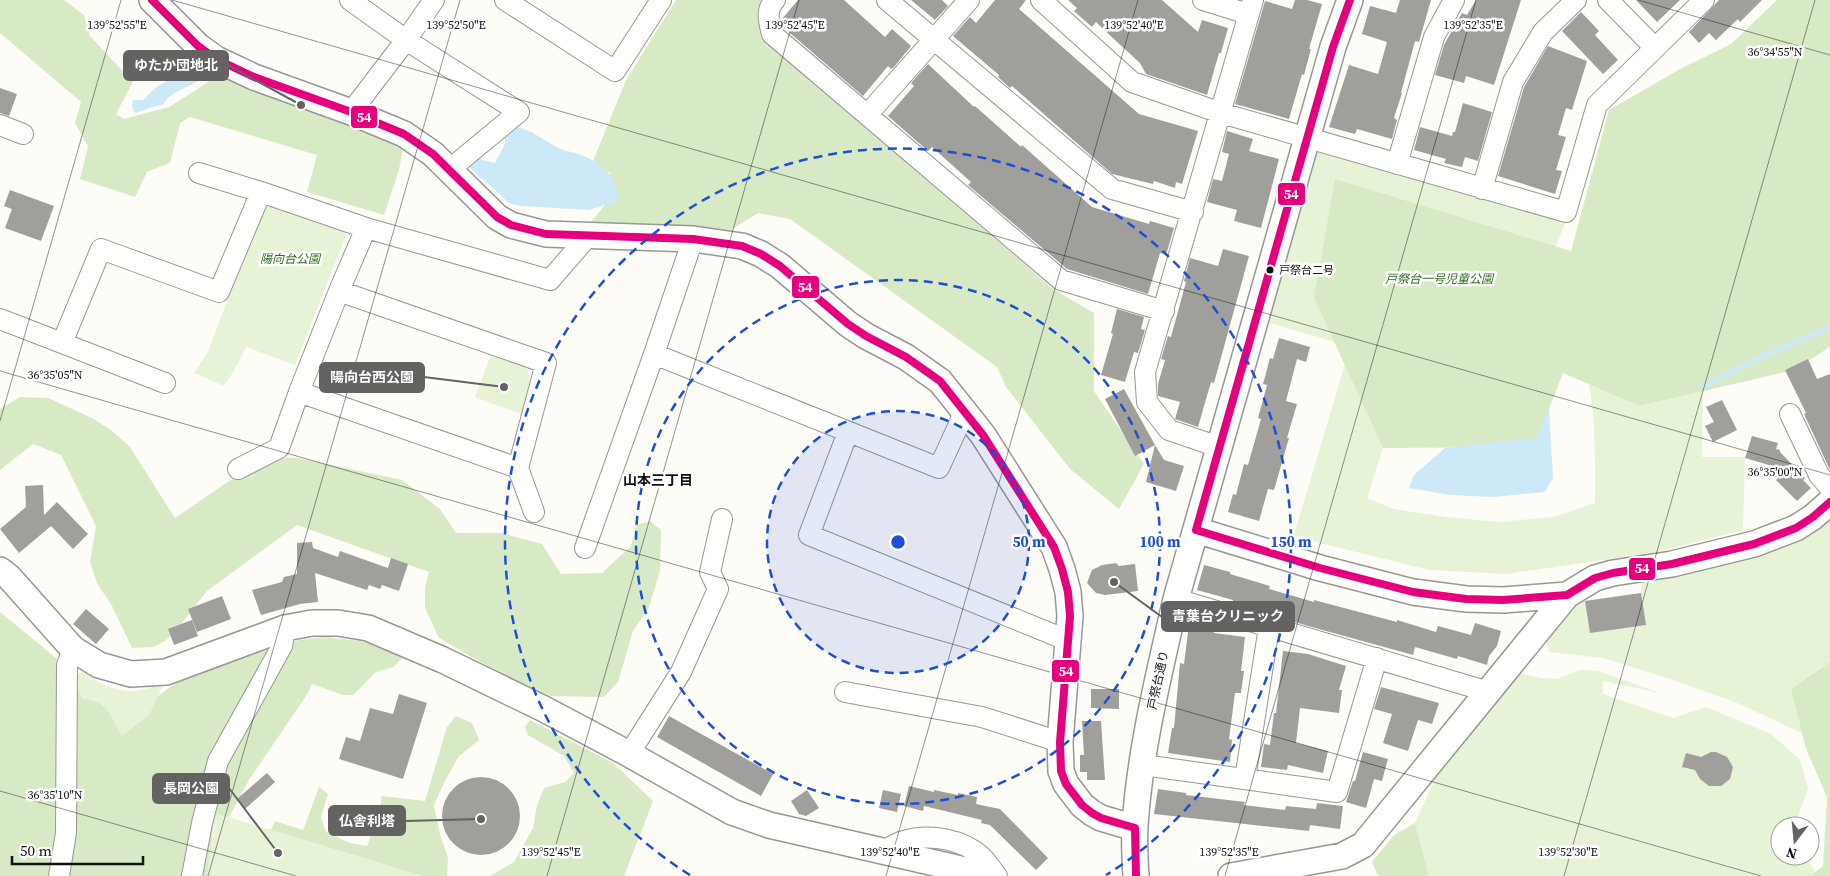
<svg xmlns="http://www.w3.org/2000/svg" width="1830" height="876" viewBox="0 0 1830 876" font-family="'Source Serif 4','Noto Sans JP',serif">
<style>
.green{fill:#e7f3d7}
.forest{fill:#d8eac5}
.water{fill:#cde8f7}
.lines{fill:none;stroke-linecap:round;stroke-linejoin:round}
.stream{stroke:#cde8f7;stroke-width:5}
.building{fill:#a19f9c}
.minor-casing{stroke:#979795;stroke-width:22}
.tertiary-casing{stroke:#979795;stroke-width:28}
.minor{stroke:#fffffe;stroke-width:20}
.tertiary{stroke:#fffffe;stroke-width:25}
.bus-1-casing{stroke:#fff;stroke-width:11}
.bus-1{stroke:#e5007d;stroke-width:8}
.ticks{fill:none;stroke:#111;stroke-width:1;stroke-opacity:0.45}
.ring{fill:none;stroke:#1d4ed8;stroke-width:2.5;stroke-dasharray:9 6}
.bus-dot{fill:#111;stroke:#fff;stroke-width:2}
.labels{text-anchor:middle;stroke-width:5;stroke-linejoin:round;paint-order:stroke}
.bus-label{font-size:11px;fill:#111;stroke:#fff;text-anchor:start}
.park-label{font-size:12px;font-style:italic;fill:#2f6b1f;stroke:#fff}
.street-label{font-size:12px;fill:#111;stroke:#fff}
.neighbourhood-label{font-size:14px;font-weight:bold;fill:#111;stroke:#fff}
.ticks-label{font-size:12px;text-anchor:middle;fill:#111;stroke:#fff;stroke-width:5;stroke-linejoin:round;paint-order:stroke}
.centre{fill:#1d4ed8;stroke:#fff;stroke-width:2.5}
.ring-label{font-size:15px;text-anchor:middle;font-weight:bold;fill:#1d4ed8;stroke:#fff;stroke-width:5;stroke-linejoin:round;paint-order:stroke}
.leader{fill:none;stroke:#646362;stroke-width:2}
.callout-dot{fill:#646362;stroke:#fff;stroke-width:2}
.callout{fill:#646362;stroke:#646362;stroke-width:2}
.callout-label{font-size:14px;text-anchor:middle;font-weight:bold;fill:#fff}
.line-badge{stroke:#fff;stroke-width:2}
.badge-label{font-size:14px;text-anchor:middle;font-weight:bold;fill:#fff}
</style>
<rect width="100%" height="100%" fill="#fdfcf7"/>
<!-- green -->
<path class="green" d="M1316,151L1566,221L1496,390L1267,322Z
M272,205L341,223L346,235L295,365L246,347L235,369L224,386L194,373L208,352L261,210Z
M492,352L525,364L530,378L523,415L475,397Z
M1345,364L1383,448L1367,498L1394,509L1445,517L1500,522L1554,517L1595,503C1595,464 1596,423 1589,384L1639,406L1703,391L1702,457H1745L1743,530L1657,552L1506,574L1429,570L1324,544L1294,535Z
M1830,517V662L1791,689L1802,733L1735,702L1670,679L1603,658L1549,652L1545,635L1583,593L1585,601L1641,593V576L1770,546L1823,525Z
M1580,670L1599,671L1660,693L1603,681V694L1673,718L1706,707L1771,734L1800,760L1808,789L1798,816L1791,826H1780V856H1807L1815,873L1810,876H1429L1415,823L1439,770L1514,672L1541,678L1557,679Z
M83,672C97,683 117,692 135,691C144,690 154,686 163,684L150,715L122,737C110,715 109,702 82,698L74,675Z
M215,813L423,876H207Z"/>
<!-- forest -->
<path class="forest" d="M0,0H64L84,15L90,36L133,82L116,114L124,119L169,107L207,83L216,73L404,143L399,170L384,215L307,192L317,155L190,117L180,123L170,163L147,172L135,197L80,179L88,146L75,123L81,102L0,33Z
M676,0H762L767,40L1053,289L1094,313V391L1144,464L1119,509L1070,469L1006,387L997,367L790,219L758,213L731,230L590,223L605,205L610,173L593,161L626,80Z
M1777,0H1830V347L1794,370L1639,406L1563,373L1534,447L1383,448L1314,298L1335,179L1571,251L1609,110L1680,69L1731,44Z
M20,397L48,398L92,418L111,430L130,447L175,518L264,457L298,458L402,480L440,509L456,533H501L542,544L561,574L602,573L631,546L637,525L650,521L661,530L660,571L649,607L633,631L618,682L604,697L550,696L505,676L439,638L425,608V587L429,572L297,525L207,591L175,632L165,641L153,647L132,648L112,606L97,583L90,562L96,526L61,455L33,444L0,470V409Z
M0,612L73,672L82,698C109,702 110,715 122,736L149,715L158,696L176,683L200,672L299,640L325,637L360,641L384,647L402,658L394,667L376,672L353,695H343L312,684L308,693L249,780L229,817L215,814L207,876H0Z
M1830,662V876H1810L1823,866L1827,797L1806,749L1791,689Z
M456,716L472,723L479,740L459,756L445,781L434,805L440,835L448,857L447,876H423L271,830L275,821L303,830L319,787L328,794L321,817L326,832L350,843L367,846L378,817L382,796L425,801L447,727Z
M530,720L613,763L653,801L624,876H490L514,862L533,828L537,805L544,788L565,782L574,773L564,756L528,735L525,727Z
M1415,823L1429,876H1378L1372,862L1394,835Z"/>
<!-- water -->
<path class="water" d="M190,67L204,76C193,88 173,88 163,105C153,105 145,111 135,113L132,107L133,100H143L155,88Z
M517,127C535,131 549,145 566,151C570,152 574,152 578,154C600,161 623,179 616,204L605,205L589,210L520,206L509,203L467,165L475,158L495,163L505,144V137Z
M1549,408L1553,478L1545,492L1494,497L1450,495L1409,488L1414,475L1445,448L1537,438Z"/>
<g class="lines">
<!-- stream -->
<path class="stream" d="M1704,386L1759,358L1830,327"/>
</g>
<!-- building -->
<path class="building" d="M798,0H844L885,37L892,29L911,46L894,67L891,69L888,66L863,96L783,27L782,19Z
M911,0H942L948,6L935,20Z
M995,0H1026L1019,9L1139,114L1198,131L1182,184L1176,182L1175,188L1154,181L1153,184L1112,174L1012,86L1010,88L998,77L999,75L953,36L970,17L976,23Z
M1068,0H1162L1198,32L1202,20L1228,28L1221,53H1219L1207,95L1146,74L1140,63L1116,41L1096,22L1092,27L1074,11L1077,8Z
M1295,0H1307L1322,4L1309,49H1311L1304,75L1302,74L1289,119L1235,104L1265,1L1292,9Z
M1400,0H1431L1419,42L1415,41L1401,93H1402L1394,118L1397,120L1392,139L1357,129L1355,134L1329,127L1349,65L1378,74L1387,42L1362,34L1370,6L1396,13Z
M1476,0H1521L1494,85L1466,76L1464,83L1435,75L1444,45L1462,13L1467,15Z
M1636,0H1680L1657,22Z
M1719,0H1762L1740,22L1738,19L1716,40L1709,33L1699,43L1689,32Z
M1581,12L1599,31L1595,35L1618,60L1603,74L1562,31Z
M1548,46L1587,61L1572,110L1566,108L1558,135L1566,137L1556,170L1562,171L1555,194L1498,176L1524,87Z
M928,64L974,107L975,106L1021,147L1022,145L1092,207L1149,224L1150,221L1174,228L1166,255L1160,253L1148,294L1067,269L968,185L971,182L932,147L928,151L888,116L914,86L911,83Z
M0,88L17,94L9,116L0,113Z
M1463,103L1492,112L1478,161L1465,157L1462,167L1444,163L1446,159L1414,150L1420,127L1452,136L1453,132H1455Z
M1227,131L1253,139L1249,151L1279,159L1261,228L1234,221L1237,210L1207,202L1213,179L1222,181L1229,154L1222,152Z
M10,190L54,206L41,241L5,228L12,209L4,206Z
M1223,249L1249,256L1214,383L1211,382L1198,427L1175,419L1180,402L1158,396V384L1165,360L1161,359L1168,336L1171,337L1186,282L1184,281L1190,258L1218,266Z
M1117,309L1144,317L1141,329L1145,330L1138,353L1134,352L1125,382L1101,375L1113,334L1111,333Z
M1279,338L1310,347L1306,362L1297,359L1286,401L1297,404L1287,438H1289L1274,490L1268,489L1259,521L1228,512L1233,494L1236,495L1244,464L1248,465L1261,419L1258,418L1267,385L1263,384L1270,358L1273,359Z
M1808,359L1817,379L1830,374V470L1804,414L1806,413L1785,370Z
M1124,389L1155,445L1135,456L1105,399Z
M1722,400L1737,430L1713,442L1705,426L1714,422L1706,407Z
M1752,436L1778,443L1776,449L1780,450V452L1805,478L1803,480L1811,488L1797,501L1776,480L1786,470L1745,458Z
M1155,445L1164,460L1184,466L1176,491L1146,482Z
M43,485L44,515L57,502L88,534L73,549L51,526L19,553L0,529L26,507L25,486Z
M312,542L313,548L338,557L340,551L388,568L391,558L408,564L399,591L382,585L380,589L369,585L367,590L315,573L318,602L300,604L261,615L252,590L282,582L284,577L297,574V543Z
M1116,563L1119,566L1135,564L1138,591L1105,595L1096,593L1087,583L1092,570L1102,565Z
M1204,565L1230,572V574L1270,586L1269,589L1314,602V600L1397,622V620L1436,632L1438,626L1471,635L1475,623L1501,631L1497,646L1489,656L1487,665L1458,656L1457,659L1415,647L1413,655L1308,626L1233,603V600L1197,590Z
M1641,593L1646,625L1590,633L1585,601Z
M222,596L231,619L197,632L188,609Z
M86,609L109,629L96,644L73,624Z
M192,620L198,636L174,645L168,629Z
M1189,624L1215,627L1214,633L1245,637L1241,671H1244L1241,693H1235L1229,739L1232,740L1230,762L1168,753L1172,728H1174L1180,663L1184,664Z
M1283,651L1308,654L1346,666L1339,690H1342L1339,713L1300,708L1296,743L1328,751L1323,773L1288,765L1287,770L1261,767L1264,744L1270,745L1274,713H1276Z
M1381,687L1439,703L1432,724L1418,720L1408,751L1383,743L1392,714L1374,709Z
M1091,689H1119V709L1091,708Z
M399,694L427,703L403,779L339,759L346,737L360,741L370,708L393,714Z
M669,716L773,774L761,796L657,737Z
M1082,721H1101L1105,780H1087V772H1080V755H1084Z
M1363,752L1388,759L1382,781L1374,779L1366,808L1346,802L1353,781H1355Z
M1711,752H1716L1727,757L1733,767L1730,779L1721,786H1709L1700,779L1695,770L1682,767L1686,753L1701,757Z
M267,773L275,782L245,809L237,799Z
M442 816a39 39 0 1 1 78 0a39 39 0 1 1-78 0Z
M909,786L934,792V790L958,795V793L977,797L976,804L1000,809L1048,858L1036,870L990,825L981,823L982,820L924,806L923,811L904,806Z
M1158,789L1186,793V795L1245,802L1244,805L1285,810L1286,806L1316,809L1317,803L1343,806L1340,829L1310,825L1309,831L1154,814Z
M807,790L819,808L806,816L799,814L791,801Z
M883,790L901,794L897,812L879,808Z"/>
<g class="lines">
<!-- minor casing -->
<g class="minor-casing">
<path id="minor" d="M350,0L406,40L519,112L450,169
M505,0L615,71L661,0
M775,0C765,10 769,22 772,34L1061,280L1164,311
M887,0L1112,189L1193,212
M1041,0L1132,82L1221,113L1566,212L1597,105L1704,0
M1203,0L1248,14
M1608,0L1655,48
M351,112L406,40L434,0
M867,115L969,0
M0,125L23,134
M1397,164L1434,37L1454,0
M199,173L261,192
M1482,189L1513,82L1543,32L1576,0
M339,291L366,228
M0,319L62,343L101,249L219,292L261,192L366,228L550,280L589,235
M62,343L165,383
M654,354L939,468L965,411
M1790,414L1819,475L1830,488
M848,432L809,535L1069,641
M1219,447L1169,430L1147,402L1145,372L1253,0
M518,468L299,392L339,291L546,363L518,468L534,512
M238,469L279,448L299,392
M585,548L654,354L693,239
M1176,599L1489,692
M845,692L982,717L1060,742
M629,754L681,672L718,589L710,572L722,519
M1143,765L1337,792L1377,658
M1245,779L1269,627
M882,852C889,848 896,843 904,841C929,833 963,839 982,857C988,863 992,870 997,876
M59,876L66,833L67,665L73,649
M192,876L202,823L218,761L282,646L285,628"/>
</g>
<!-- tertiary casing -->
<g class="tertiary-casing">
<path id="tertiary" d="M152,0L198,46L216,59L254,77L351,112L404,134L433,154L497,217L511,225L546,234L693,239L742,246L761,254L780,266L848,324L866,336L906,357L940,381L983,435L1054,547L1062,569L1068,592L1070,616L1060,742L1061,771L1066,784L1082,805L1092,813L1101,818L1135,828
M1196,530L1320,568L1413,592L1466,599L1503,600L1567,595L1595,578L1613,573L1672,564L1754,544L1796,528L1813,517L1830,502
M0,570L9,577L73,649L99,665L131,674L166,672L285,628L312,623H338L368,628L443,660L544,709L629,754L732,812L769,825L991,876
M1136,876C1135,860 1134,842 1135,826C1140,749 1159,674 1176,599L1333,47L1350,0
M1231,876L1342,856L1363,845L1567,595"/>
</g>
<!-- minor -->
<use href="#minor" class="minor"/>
<!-- tertiary -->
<use href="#tertiary" class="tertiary"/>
<!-- bus-1 casing -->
<g class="bus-1-casing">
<path id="bus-1" d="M152,0L198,46L216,59L254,77L351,112L404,134L433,154L497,217L511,225L546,234L693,239L742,246L761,254L780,266L848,324L866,336L906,357L940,381L983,435L1054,547L1062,569L1068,592L1070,616L1060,742L1061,771L1066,784L1082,805L1092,813L1101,818L1135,828L1136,876
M1350,0L1333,47L1196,530L1320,568L1413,592L1466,599L1503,600L1567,595L1595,578L1613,573L1672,564L1754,544L1796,528L1813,517L1830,502"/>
</g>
<!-- bus-1 -->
<use href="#bus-1" class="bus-1"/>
</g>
<!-- ticks -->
<path class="ticks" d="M172,0L1830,475M1638,0L1830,55M0,371L1761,876M0,421L121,0M0,791L296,876M208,876L460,0M547,876L799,0M886,876L1138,0M1225,876L1476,0M1564,876L1815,0"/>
<!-- distance rings -->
<circle cx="898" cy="542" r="131" fill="#1d4ed8" fill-opacity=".12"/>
<g class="ring">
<circle cx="898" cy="542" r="131"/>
<circle cx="898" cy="542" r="262"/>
<path d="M690 875A393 393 0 1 1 1106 875"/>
</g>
<!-- markers -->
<circle class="bus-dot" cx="1270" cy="270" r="4.5"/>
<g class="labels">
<!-- bus labels -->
<g class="bus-label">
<text x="1279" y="274">戸祭台二号</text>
</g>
<!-- park labels -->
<g class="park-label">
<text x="290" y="263">陽向台公園</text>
<text x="1439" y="283">戸祭台一号児童公園</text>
</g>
<!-- street labels -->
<g class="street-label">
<text transform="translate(1158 680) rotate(-78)" y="4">戸祭台通り</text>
</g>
<!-- neighbourhood labels -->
<g class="neighbourhood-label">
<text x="658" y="485">山本三丁目</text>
</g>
</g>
<g class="ticks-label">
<text x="117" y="29">139°52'55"E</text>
<text x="456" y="29">139°52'50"E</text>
<text x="795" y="29">139°52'45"E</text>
<text x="1134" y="29">139°52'40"E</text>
<text x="1473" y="29">139°52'35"E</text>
<text x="1775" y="56">36°34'55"N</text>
<text x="55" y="379">36°35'05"N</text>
<text x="1775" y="476">36°35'00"N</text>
<text x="55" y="799">36°35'10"N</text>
<text x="551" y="856">139°52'45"E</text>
<text x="890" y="856">139°52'40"E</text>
<text x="1229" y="856">139°52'35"E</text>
<text x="1568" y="856">139°52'30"E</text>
</g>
<circle cx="898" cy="542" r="8" class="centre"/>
<g class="ring-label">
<text x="1029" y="547">50 m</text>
<text x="1160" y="547">100 m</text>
<text x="1291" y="547">150 m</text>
</g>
<!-- callouts -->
<path class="leader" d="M301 105L228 65M504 387L424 377M1114 582L1162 617M278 853L229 788M481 819L405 821"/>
<g class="callout-dot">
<circle cx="301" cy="105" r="5"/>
<circle cx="504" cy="387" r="5"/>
<circle cx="1114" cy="582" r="5"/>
<circle cx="278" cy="853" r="5"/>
<circle cx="481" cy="819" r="5"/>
</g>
<g class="callout">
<rect x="124" y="51" width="104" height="29" rx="5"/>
<rect x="320" y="363" width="104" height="29" rx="5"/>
<rect x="1162" y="602" width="132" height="29" rx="5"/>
<rect x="153" y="774" width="76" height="29" rx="5"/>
<rect x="329" y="806" width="76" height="29" rx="5"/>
</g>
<g class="callout-label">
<text x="176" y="70">ゆたか団地北</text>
<text x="372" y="382">陽向台西公園</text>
<text x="1228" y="621">青葉台クリニック</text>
<text x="191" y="793">長岡公園</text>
<text x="367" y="826">仏舎利塔</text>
</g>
<g class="line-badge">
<rect x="350" y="105" width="28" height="24" rx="5" fill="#e5007d"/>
<rect x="1277" y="182" width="29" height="24" rx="5" fill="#e5007d"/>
<rect x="791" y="275" width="29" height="24" rx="5" fill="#e5007d"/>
<rect x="1628" y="557" width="28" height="24" rx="5" fill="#e5007d"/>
<rect x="1051" y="659" width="29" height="24" rx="5" fill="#e5007d"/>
</g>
<g class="badge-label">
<text x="364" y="122">54</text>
<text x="1291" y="199">54</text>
<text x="805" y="292">54</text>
<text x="1642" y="573">54</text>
<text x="1066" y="676">54</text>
</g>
<!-- north arrow -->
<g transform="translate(1795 841) rotate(196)"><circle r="24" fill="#ffffff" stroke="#a0a0a0"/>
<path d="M0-4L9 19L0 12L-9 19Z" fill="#646362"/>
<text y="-8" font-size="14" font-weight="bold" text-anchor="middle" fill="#111111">N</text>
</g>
<!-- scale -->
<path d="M12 856v8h131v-8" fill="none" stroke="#111111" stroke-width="2.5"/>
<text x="20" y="856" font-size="15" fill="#111111" stroke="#ffffff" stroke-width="4" paint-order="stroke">50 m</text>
</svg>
